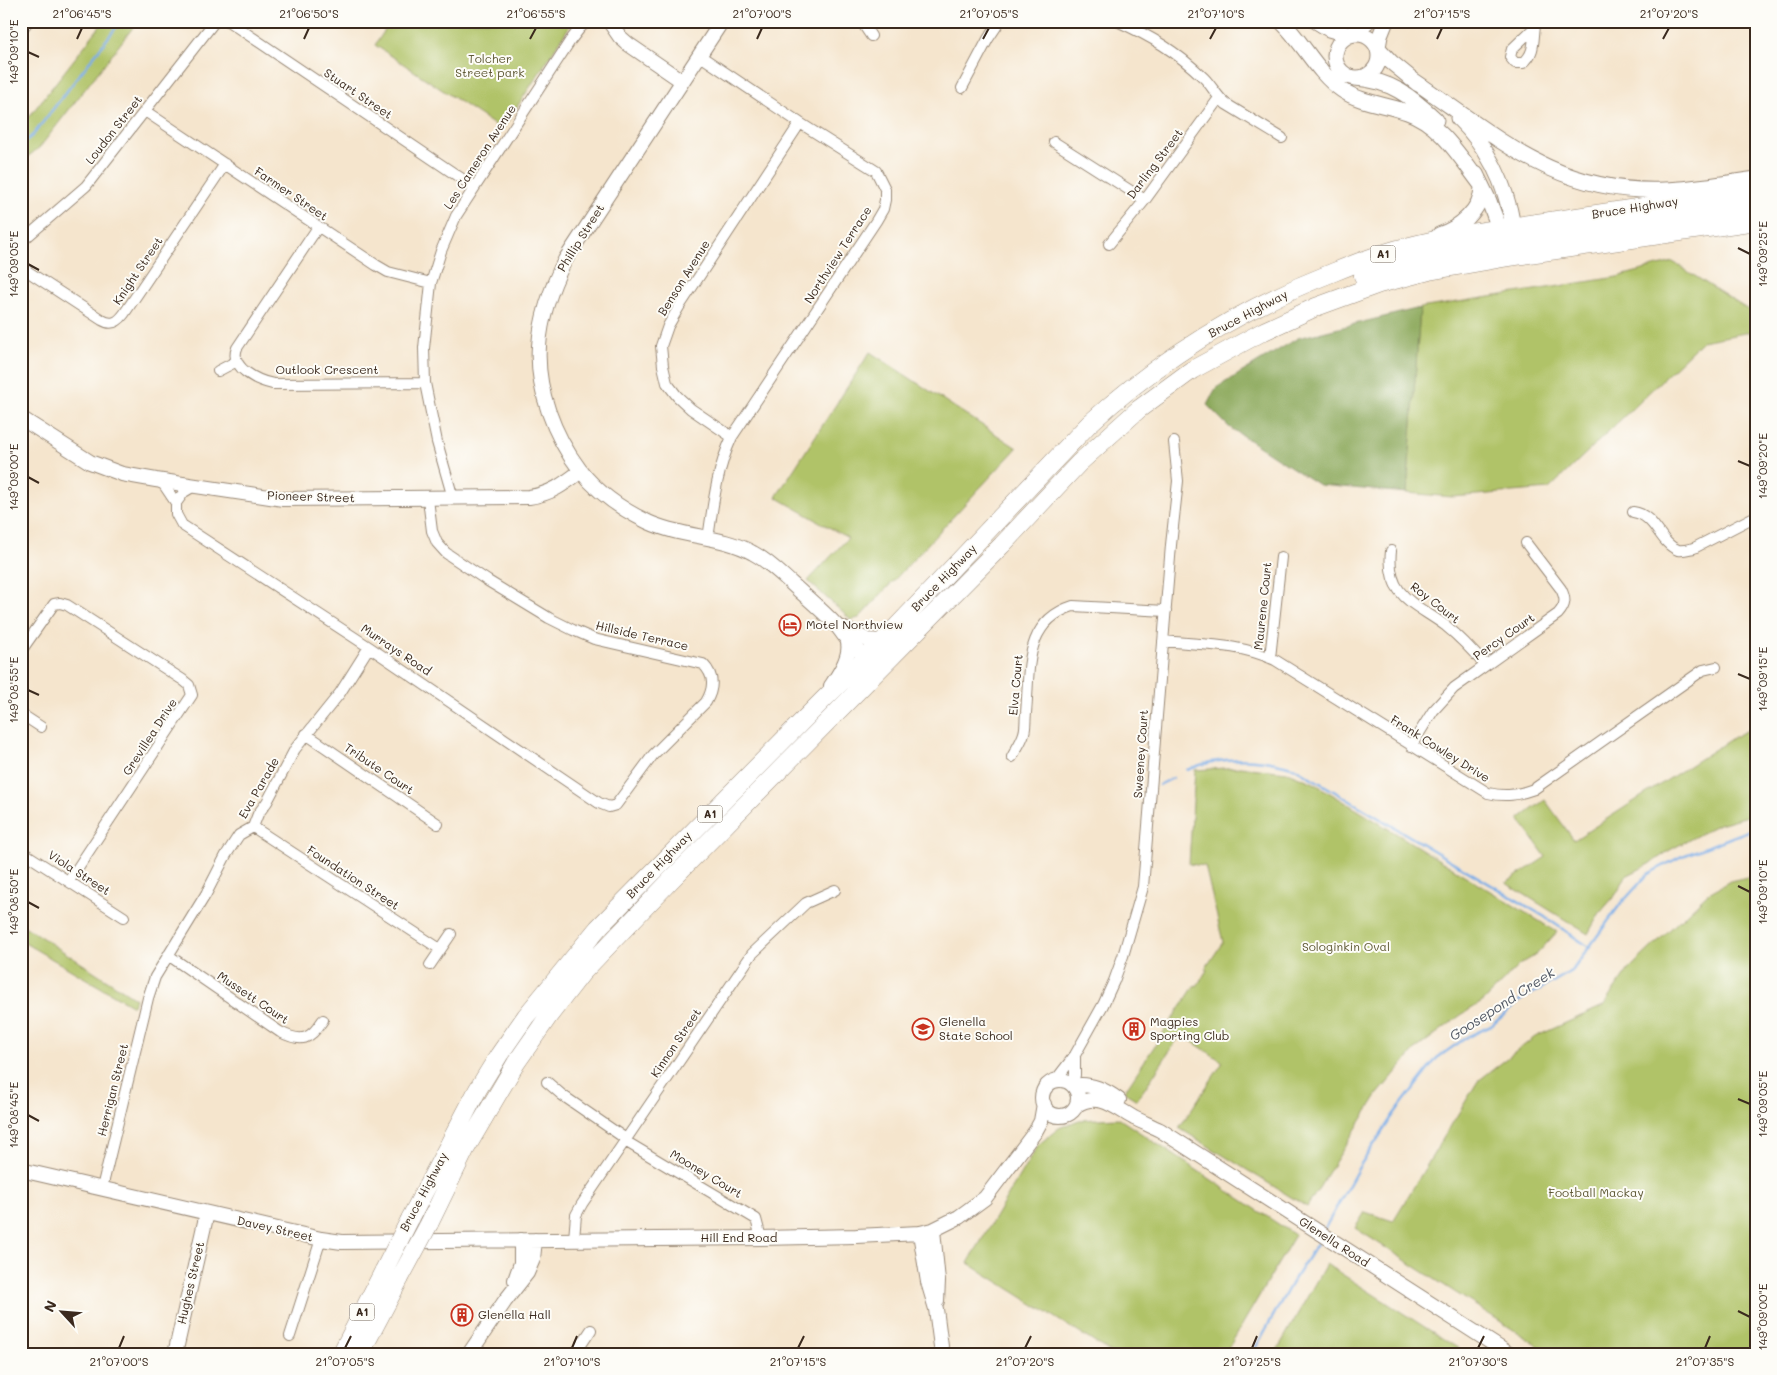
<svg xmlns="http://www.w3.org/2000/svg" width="1777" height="1375" viewBox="0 0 1777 1375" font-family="Mali,sans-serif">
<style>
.green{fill:#b0c367;stroke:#767642}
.forest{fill:#8ca95c;stroke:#646a3d}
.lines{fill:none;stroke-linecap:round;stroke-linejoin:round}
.stream{stroke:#7bade7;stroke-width:2.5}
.minor-casing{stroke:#988876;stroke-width:12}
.tertiary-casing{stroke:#988876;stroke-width:16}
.secondary-casing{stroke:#988876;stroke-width:17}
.trunk-casing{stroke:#988876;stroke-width:19}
.minor{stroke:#fff;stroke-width:10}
.tertiary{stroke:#fff;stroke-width:14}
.secondary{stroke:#fff;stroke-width:15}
.trunk{stroke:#fff;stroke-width:18}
.trunk-bridge-casing{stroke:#988876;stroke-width:19;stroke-linecap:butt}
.trunk-bridge{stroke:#fff;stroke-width:18}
.ticks{fill:none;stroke:#3b2a1e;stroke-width:2}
.labels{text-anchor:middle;stroke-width:4;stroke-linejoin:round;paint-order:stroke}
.shield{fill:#fdfcf7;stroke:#75695f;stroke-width:1}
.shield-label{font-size:11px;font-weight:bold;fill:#3b2a1e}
.park-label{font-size:12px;fill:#5e5834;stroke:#fdfcf7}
.street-label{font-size:12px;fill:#3b2a1e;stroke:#fdfcf7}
.poi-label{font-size:12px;fill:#3b2a1e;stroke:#fdfcf7;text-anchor:start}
.water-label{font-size:14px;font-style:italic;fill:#515864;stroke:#fdfcf7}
.neatline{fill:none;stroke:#3b2a1e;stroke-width:2}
.ticks-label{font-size:12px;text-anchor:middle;fill:#3b2a1e}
</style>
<rect width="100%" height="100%" fill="#fdfcf7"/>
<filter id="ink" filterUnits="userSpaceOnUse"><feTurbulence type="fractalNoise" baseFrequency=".02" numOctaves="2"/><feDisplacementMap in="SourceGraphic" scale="10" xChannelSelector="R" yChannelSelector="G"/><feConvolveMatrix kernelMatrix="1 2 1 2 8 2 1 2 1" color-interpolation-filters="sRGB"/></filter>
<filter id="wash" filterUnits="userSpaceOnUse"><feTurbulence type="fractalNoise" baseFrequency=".0096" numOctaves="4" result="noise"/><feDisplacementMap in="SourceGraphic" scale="20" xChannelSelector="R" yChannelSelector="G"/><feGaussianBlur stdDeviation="1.12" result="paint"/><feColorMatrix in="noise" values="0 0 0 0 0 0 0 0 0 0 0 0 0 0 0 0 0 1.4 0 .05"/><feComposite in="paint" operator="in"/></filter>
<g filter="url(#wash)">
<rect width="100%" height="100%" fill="#f5e5cd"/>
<!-- green -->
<path class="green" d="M104,21H138L40,147L21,162V127Z
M391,21H573L502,130L375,45Z
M1673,262L1756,315V331L1702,341L1549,489L1452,497L1407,493L1420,308L1617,277Z
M870,352L1017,448L859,618L851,620L808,581L848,538L776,497Z
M1756,726V810L1747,816L1719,824L1670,850L1650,864L1626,876L1617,893L1599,914L1588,934L1506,883L1546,857L1519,819L1545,800L1574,840L1734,737Z
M1240,767L1287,772L1312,782L1557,932L1536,955L1519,965L1484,1001L1461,1015L1416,1049L1377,1095L1307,1207L1179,1128L1223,1062L1181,1034L1137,1100L1124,1092L1195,985L1197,986L1207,970L1205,969L1223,942L1205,866L1189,864L1195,770Z
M1756,875V1354H1551L1355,1228L1365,1212L1393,1221L1478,1081L1535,1037L1603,1006L1629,969L1707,894L1730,881Z
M21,924L135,998L133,1006L21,941Z
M1118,1118L1295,1235L1225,1354H1113L968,1263L1038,1145L1059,1128L1079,1120Z
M1326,1264L1467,1354H1275Z"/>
<!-- forest -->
<path class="forest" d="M1420,308L1407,493L1319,485L1229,427L1207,405L1216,388L1298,338Z"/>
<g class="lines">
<!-- stream -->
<path class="stream" d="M21,145L33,135L121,21
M1187,770C1220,755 1261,757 1295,768L1545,917L1589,947
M1159,785L1173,778
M1325,1228L1359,1167L1394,1114L1437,1058L1467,1037L1491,1026L1521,1000L1572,971L1619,906L1648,874L1680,857L1756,828
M1252,1354L1291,1284L1318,1242"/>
</g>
</g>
<g filter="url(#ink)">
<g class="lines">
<!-- minor casing -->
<g class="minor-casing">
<path id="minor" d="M228,21L474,187
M861,21L871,36
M1117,21C1152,37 1176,51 1204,78C1212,86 1217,97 1226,104L1282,138
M1534,28L1512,49L1510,57L1515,63H1523C1537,52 1532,36 1536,21
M699,55L800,123L876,171L885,189V200L883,209L876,221L732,437C717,469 713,504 708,539
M962,88L988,39L1000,21
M145,111L376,265L388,272L431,283
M1054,142L1145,200
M318,227L237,348C229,368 258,381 273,384L425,383
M21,242L86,186L215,21
M1109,244L1145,200L1219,98
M21,267L102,320C112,326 118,322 124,314L225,164
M218,371L237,361
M732,437L691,409L677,396L667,383L663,366L661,346L668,326L679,307L800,123
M158,481L164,485L176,503V514L182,525L369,647L599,803L609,807L616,805L653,755L706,702C714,688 715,676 703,664L594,639L573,630L549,618L488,581L446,553L437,543L432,531L428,499
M453,498L437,442L425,383L424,348L431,283L441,251L456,216L570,41L580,28L588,21
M176,503L184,492L194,486
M1633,512C1656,515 1659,543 1678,550C1683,551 1689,549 1694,548L1756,516
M1391,551C1386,597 1415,603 1446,626C1461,638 1473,651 1485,665
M1163,641C1202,645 1238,643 1275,660L1488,793C1506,797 1517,795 1534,789L1703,670L1716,667
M21,651L54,604L60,603L67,605L183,680L189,685L192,695L69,881
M1270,658L1281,557
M21,714L41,727
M306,734L438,824
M1411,746L1433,711L1454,688L1558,614C1566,605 1566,599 1561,589L1526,543
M1012,757C1016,749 1022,741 1024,733C1026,727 1025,720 1026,713C1030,670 1023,622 1073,606L1166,611
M253,827L440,949
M21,851L124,917
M168,955L280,1032C302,1043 310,1040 323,1020
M430,965L451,934
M1055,1081L1075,1055L1103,1005L1114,981L1123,956L1143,887L1171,545L1178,481L1174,442
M547,1082L562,1095L626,1139
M1072,1085L1075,1075V1055
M625,1141L756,1219L761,1238
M102,1188L148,998L155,977L206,894L226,855L239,835L253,827L258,814L267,802L295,749L340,693L369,647
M574,1239L576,1215L582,1204L752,954L806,903L835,890
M290,1336L321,1239
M575,1354L591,1330"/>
</g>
<!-- tertiary casing -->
<g class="tertiary-casing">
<path id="tertiary" d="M609,21L620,37L628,44L682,81
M722,21L565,260C551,288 541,315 539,346C536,389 554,436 580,470C597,492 623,510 648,522C683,538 721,535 753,553C768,561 779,572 791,583C806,597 822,610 836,625C840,629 843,635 847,639C853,646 860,652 867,658
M21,27L26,21
M21,418L90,462L122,474L156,480L283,499L529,497C551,494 564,484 581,471
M840,627L868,640L883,641
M831,686C839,674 853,654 847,639
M1042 1098a18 18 0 1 1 36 0a18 18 0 1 1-36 0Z
M1074,1086C1089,1082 1107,1091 1119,1100
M1077,1105C1098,1091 1116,1108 1134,1118C1143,1122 1151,1126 1160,1130L1509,1354
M21,1170L321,1239L342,1242L761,1238L856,1236L920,1233L933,1230L959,1217L985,1198L1035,1132L1041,1121L1044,1104
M933,1230L938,1281L937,1301
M920,1233L928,1282L936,1309L942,1354
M515,1280L521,1263V1240
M175,1354L207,1213
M469,1354L505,1301L527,1273L533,1259L535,1240"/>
</g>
<!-- secondary casing -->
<g class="secondary-casing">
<path id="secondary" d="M1281,21C1303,42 1317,73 1342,90C1361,103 1385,104 1407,112C1440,123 1460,157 1480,183
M1316,21L1329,29L1350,35
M1335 56a22 22 0 1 1 44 0a22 22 0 1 1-44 0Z
M1351,34L1368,21
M1378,47L1380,36L1386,21
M1378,48L1391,62L1418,84
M1355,78C1390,80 1411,96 1436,120
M1410,78C1495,135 1555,195 1665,190C1695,189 1726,183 1756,179
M1458,118C1488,147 1506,185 1513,226
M1476,174L1489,201L1499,228
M1439,235C1458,229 1482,210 1482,187"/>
</g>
<!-- trunk casing -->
<g class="trunk-casing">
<path id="trunk" d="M1502,232L1510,239L1521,240L1756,205
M1363,276L1421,260L1500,244L1509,238L1513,226
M410,1219L478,1089L499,1055L526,1016L598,928L823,700L883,641L1089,424C1160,359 1244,307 1334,272C1356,263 1379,254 1402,248C1450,235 1501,228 1550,221C1619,211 1687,200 1756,190
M429,1224L465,1150L516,1063L548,1017L582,973L670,881L1002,545L1079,463L1139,409L1192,370L1264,331L1316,307L1379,284L1429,271L1509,257L1756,221
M341,1354L384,1270
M360,1354L400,1278"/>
</g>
<!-- minor -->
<use href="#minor" class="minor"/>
<!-- tertiary -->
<use href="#tertiary" class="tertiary"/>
<!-- secondary -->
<use href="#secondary" class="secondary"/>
<!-- trunk -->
<use href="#trunk" class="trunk"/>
<!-- trunk-bridge casing -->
<g class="trunk-bridge-casing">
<path id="trunk-bridge" d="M384,1270L410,1219
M400,1278L429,1224"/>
</g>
<!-- trunk-bridge -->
<use href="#trunk-bridge" class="trunk-bridge"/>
</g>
</g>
<!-- ticks -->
<path class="ticks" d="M77,39L82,28M304,39L309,28M530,39L536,28M757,39L762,28M983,39L989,28M1210,39L1216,28M1437,39L1442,28M1663,39L1669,28M28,52L39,57M1738,248L1750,254M28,264L39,270M1738,461L1750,466M28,477L39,483M1738,674L1750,679M28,690L39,695M1738,886L1750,892M28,902L39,908M1738,1099L1750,1104M28,1115L39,1121M1738,1311L1750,1317M119,1348L124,1336M345,1348L351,1336M572,1348L577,1336M798,1348L804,1336M1025,1348L1031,1336M1252,1348L1257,1336M1478,1348L1484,1336M1705,1348L1710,1336"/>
<!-- icons -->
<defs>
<g id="hotel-ring" transform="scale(1.125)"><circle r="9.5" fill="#fdfcf7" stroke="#c8321e" stroke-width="1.5"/><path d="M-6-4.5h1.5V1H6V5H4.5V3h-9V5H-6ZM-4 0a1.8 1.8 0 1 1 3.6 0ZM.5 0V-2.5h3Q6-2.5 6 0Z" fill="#c8321e"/></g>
<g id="school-ring" transform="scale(1.125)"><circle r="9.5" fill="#fdfcf7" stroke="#c8321e" stroke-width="1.5"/><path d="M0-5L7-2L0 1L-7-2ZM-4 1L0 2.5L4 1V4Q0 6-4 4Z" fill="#c8321e"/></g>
<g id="building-ring" transform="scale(1.125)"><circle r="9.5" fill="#fdfcf7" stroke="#c8321e" stroke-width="1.5"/><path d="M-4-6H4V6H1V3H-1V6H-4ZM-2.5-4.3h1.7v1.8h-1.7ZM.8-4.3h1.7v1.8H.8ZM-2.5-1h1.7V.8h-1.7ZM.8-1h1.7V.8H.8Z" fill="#c8321e"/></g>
</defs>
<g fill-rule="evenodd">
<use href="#hotel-ring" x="790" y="625"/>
<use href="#school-ring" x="923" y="1029"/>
<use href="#building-ring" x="1134" y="1029"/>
<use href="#building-ring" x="462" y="1315"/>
</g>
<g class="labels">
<!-- shield labels -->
<g class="shield">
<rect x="1370.5" y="245.5" width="25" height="17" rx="4"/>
<rect x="697.5" y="805.5" width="25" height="17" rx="4"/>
<rect x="349.5" y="1303.5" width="25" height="17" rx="4"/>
</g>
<g class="shield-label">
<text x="1383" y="258">A1</text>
<text x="710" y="818">A1</text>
<text x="362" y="1316">A1</text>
</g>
<!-- park labels -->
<g class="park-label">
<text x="490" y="63">Tolcher<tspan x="490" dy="14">Street park</tspan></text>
<text x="1346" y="951">Sologinkin Oval</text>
<text x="1596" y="1197">Football Mackay</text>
</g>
<!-- street labels -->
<g class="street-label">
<text transform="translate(358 94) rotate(34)" y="4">Stuart Street</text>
<text transform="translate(114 130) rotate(-52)" y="4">Loudon Street</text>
<text transform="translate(480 157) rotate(-57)" y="4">Les Cameron Avenue</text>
<text transform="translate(1155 164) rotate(-53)" y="4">Darling Street</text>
<text transform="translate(291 194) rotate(34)" y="4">Farmer Street</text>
<text transform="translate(1635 208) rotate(-9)" y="4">Bruce Highway</text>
<text transform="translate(581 238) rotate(-58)" y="4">Phillip Street</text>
<text transform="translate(838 255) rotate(-57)" y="4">Northview Terrace</text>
<text transform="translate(138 271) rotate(-56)" y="4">Knight Street</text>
<text transform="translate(684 278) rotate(-58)" y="4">Benson Avenue</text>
<text transform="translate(1248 314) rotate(-28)" y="4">Bruce Highway</text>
<text x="327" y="374">Outlook Crescent</text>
<text transform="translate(311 497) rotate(2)" y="4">Pioneer Street</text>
<text transform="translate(944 578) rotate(-46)" y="4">Bruce Highway</text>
<text transform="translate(1435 603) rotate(38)" y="4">Roy Court</text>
<text transform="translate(1263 606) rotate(-84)" y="4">Maurene Court</text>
<text transform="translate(642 636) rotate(13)" y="4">Hillside Terrace</text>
<text transform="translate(1504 637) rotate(-35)" y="4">Percy Court</text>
<text transform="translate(396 650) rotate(34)" y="4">Murrays Road</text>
<text transform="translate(1016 685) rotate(-85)" y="4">Elva Court</text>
<text transform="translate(150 737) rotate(-57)" y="4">Grevillea Drive</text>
<text transform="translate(1440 749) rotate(32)" y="4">Frank Cowley Drive</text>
<text transform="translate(1141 754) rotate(-86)" y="4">Sweeney Court</text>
<text transform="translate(379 769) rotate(34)" y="4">Tribute Court</text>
<text transform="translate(259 788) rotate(-60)" y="4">Eva Parade</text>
<text transform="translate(659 865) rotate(-46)" y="4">Bruce Highway</text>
<text transform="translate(79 873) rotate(33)" y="4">Viola Street</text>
<text transform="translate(353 878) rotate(33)" y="4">Foundation Street</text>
<text transform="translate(253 998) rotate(34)" y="4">Mussett Court</text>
<text transform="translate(676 1043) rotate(-56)" y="4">Kinnon Street</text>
<text transform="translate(113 1090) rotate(-76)" y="4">Herrigan Street</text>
<text transform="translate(706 1174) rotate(31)" y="4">Mooney Court</text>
<text transform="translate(424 1192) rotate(-62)" y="4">Bruce Highway</text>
<text transform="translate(275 1229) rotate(13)" y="4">Davey Street</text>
<text x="739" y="1242">Hill End Road</text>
<text transform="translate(1334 1242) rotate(33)" y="4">Glenella Road</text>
<text transform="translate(191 1283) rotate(-77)" y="4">Hughes Street</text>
</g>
<!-- poi labels -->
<g class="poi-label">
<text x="806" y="629">Motel Northview</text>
<text x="939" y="1026">Glenella<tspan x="939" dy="14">State School</tspan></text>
<text x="1150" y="1026">Magpies<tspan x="1150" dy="14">Sporting Club</tspan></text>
<text x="478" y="1319">Glenella Hall</text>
</g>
<!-- water labels -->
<g class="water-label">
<text transform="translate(1502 1004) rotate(-33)" y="5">Goosepond Creek</text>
</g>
</g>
<!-- margin -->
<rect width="1777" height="1375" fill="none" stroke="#fdfcf7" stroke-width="55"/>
<!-- north arrow -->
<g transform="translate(62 1312) rotate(296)" stroke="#fdfcf7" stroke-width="4" paint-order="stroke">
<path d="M0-4L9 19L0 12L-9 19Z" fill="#3b2a1e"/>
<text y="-8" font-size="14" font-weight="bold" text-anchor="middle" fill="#3b2a1e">N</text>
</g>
<rect x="28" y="28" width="1722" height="1320" class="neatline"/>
<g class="ticks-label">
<text x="82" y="18">21°06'45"S</text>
<text x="309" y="18">21°06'50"S</text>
<text x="536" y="18">21°06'55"S</text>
<text x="762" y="18">21°07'00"S</text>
<text x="989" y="18">21°07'05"S</text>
<text x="1216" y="18">21°07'10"S</text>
<text x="1442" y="18">21°07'15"S</text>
<text x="1669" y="18">21°07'20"S</text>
<text transform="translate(14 52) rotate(-90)" y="4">149°09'10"E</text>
<text transform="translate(1763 254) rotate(-90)" y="4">149°09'25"E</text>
<text transform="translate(14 264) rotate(-90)" y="4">149°09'05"E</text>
<text transform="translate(1763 466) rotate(-90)" y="4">149°09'20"E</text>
<text transform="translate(14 477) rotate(-90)" y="4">149°09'00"E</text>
<text transform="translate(1763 679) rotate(-90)" y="4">149°09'15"E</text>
<text transform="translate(14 690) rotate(-90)" y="4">149°08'55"E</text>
<text transform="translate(1763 892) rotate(-90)" y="4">149°09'10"E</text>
<text transform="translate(14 902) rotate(-90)" y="4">149°08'50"E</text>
<text transform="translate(1763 1104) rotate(-90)" y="4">149°09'05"E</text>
<text transform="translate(14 1115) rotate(-90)" y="4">149°08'45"E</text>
<text transform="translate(1763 1317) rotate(-90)" y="4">149°09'00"E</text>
<text x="119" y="1366">21°07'00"S</text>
<text x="345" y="1366">21°07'05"S</text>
<text x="572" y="1366">21°07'10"S</text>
<text x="798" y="1366">21°07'15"S</text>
<text x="1025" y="1366">21°07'20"S</text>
<text x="1252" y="1366">21°07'25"S</text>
<text x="1478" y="1366">21°07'30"S</text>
<text x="1705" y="1366">21°07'35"S</text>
</g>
</svg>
